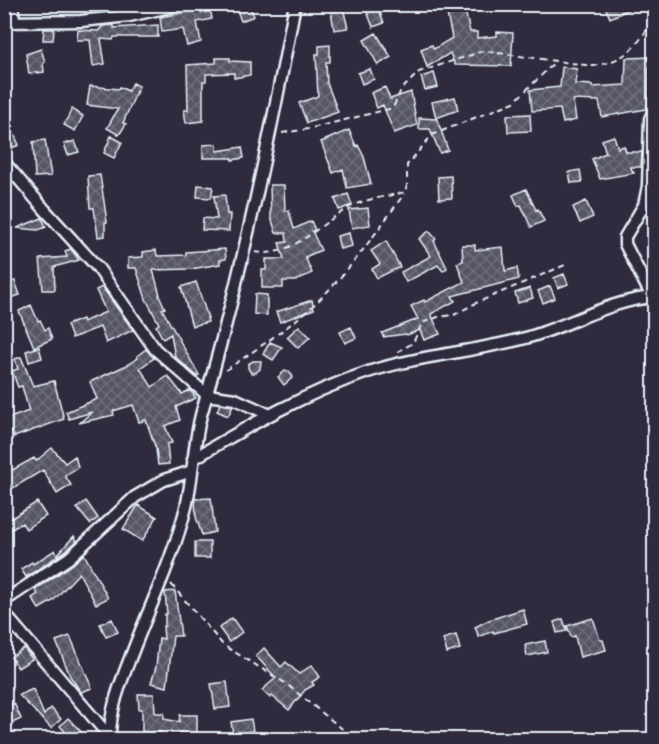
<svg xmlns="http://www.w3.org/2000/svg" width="659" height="744" viewBox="0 0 659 744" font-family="Mynerve,sans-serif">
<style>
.building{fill:url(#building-cross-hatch);stroke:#e8f1f8;stroke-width:1.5}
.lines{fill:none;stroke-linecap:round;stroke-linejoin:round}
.minor-casing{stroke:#e8f1f8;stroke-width:15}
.path{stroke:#e8f1f8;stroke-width:2;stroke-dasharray:6 4.5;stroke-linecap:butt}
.minor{stroke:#2f2a3d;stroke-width:10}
</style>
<defs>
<pattern id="building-cross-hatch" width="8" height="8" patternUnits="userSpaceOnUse" patternTransform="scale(1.5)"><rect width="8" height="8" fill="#575565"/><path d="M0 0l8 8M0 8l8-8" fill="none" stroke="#6f6e7c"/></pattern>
</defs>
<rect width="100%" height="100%" fill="#2f2a3d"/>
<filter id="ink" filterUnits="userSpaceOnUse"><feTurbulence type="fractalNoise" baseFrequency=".0167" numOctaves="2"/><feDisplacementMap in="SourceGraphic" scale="12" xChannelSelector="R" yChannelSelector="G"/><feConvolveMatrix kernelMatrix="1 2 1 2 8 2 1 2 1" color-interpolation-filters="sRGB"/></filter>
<g filter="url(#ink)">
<!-- building -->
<path class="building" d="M330,4H342L348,28L334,30Z
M445,4L464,6L470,32H477V38L497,36V32L513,33L511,66L455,65L450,53L427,67L421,49L432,45L434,49L452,38Z
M604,4H641L610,18Z
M249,5L254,16L241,21L237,10Z
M377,5L384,23L373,27L366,9Z
M210,8L212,19L197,22L201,42L187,46L183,29L162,32L160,17Z
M114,25V28L158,25V37H114L113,40L101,39L105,64L93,66L90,40H77L78,30L98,31L103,26Z
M44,29H54L53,40H43Z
M376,33L391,57L378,65L364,40Z
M330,45V62H326L327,83L338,112L307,123L299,103L318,96L316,54H319V46Z
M41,49L45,62L43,63L44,72L29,74L26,54Z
M654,57V67H649L648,105L646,109L602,117L599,101L573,100L576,120L563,123L560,109L532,111L530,90L560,87L562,67L577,69L575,84L593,85L592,87L625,85L626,58Z
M216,58H230V61L250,62V75L234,78V73L206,74V81H203V121L186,123L184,110H188L187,65L216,63Z
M370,69L374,79L362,84L358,73Z
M434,73L438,87L425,90L421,77Z
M133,83L139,86L123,123L126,124L119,135L107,128L118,109L87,105L90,86L119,89L120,87L128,91Z
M385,87L390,99L411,92L417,125L394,133L383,105L377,108L371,93Z
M455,97L458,110L436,118L432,102Z
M72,109L83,116L75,131L64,125Z
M4,111L19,145L4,151Z
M530,114L531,131L508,132L507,115Z
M419,118L437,119L448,150L440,153L430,129H419Z
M349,130L356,146L358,145L364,157L371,184L347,188L343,169L333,173L321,142Z
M111,136L122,142L114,158L104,153Z
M614,136L618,148L624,146L626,152H642L641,167H630L634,173L600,179L592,159L606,153L602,140Z
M45,140L51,176L35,177L33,142Z
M75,141L79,152L68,155L64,144Z
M217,144V151L242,147L244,158L232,160V158H203V145Z
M580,170L582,182L571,183L569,172Z
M100,175L107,222H105V236L98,237L94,208H90L88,176Z
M451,176L452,198L439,199L438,177Z
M198,185L213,187L211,198L197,197Z
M270,185H284L285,211H289L294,229L311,221L315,230L312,231L321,250L305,257L312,273L295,281H283V288H262V270H266V259H284L279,243L287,242L286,233H276L271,217Z
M526,189L536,210L538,209L544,221L531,227L521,205L518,206L513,195Z
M348,194L352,205L339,210L335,199Z
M225,195L227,214H230L229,231L202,230L203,218L217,219L214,196Z
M586,201L593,217L580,223L573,207Z
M368,208L370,225L352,228L349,210Z
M42,218L46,227L38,230L17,228Z
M429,231L436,239L434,241L447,268L443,271L438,265L406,282L401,272L431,256L419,239Z
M349,233L352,246L340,249L337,236Z
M386,241L400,267L377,278L372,269L380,264L371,251Z
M462,245H475V250L503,247L505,271L517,268L519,279L452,296L455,301L431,314L440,334L424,340L420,330L407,335L406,334L383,337L382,333L418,319L411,306L424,300L425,302L464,282L457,263L463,261Z
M71,249L79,260L54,267L55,290H43L40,259L67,257L65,251Z
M225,249L226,259L220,260V264L191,269L153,270L160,295H159L165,308L162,309L199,375L197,376L175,357L171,334L163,339L156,326L159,324L146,299L136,268H128V258L143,257V252L156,250L157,256L186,255V252Z
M564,274L568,284L558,288L554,278Z
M15,281L20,295L4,300V284Z
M196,282L208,318H207L208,322L192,326L181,287Z
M550,286L555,298L543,303L538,291Z
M102,287L133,330L106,343L100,327L72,338L67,325L82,319L83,322L106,312L96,290Z
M530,288L533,298L518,303L515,293Z
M255,294L267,295V315L254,314Z
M312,300L314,309L280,322L276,312Z
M31,305L38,321L40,320L45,330L48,328L52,339L34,347L19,311Z
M299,326L310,337L298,348L287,337Z
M351,327L356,338L345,343L340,332Z
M270,342L282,347L273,360L263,354Z
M39,347L42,358L29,362L26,351Z
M146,349L154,358L140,368L152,387L168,376L182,394L190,390L196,398L176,407L180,420L165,426L172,443L167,444L169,464L158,465L156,449L146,420L139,422L133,405L113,411L114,415L79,423L92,412L69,419L66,412L97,399L90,382L127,365L138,358L137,356Z
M21,357L33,386L54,381L64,419L14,437L12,431L7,433L4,420L29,411L22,386L18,387L12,371L18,369L15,359Z
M253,361H261L260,369L255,373H251L248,368V364Z
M285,371H289L293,377L284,385L278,377Z
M220,404L233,406L228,416L217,411Z
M52,448L65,463L75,456L78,467L65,476L71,485L57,494L43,470L13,488L5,474L34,458L36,461Z
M211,498L215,532L202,535L196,517L195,499Z
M86,501L98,518L90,524L77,508Z
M37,502L46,516L26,529L22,523L5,533L4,523Z
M138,505L157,517L142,541L123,529Z
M74,536L77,541L64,552L26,577L21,569L32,562L33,564L55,550L57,555Z
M195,542H210V558H195Z
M84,554L108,598L96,604L79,573L53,601L39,609L32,598L38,594L35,590L73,564Z
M175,591L181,636H173L167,687L151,683L156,667L159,638L164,639L163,626H165V614H167L165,592Z
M523,609L527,624L494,633L493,631L479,637L475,627L489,620Z
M232,618L242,632L229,642L219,628Z
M593,618L600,640H603L606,650L580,657L575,636L571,637L567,626Z
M112,619L118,632L106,637L100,624Z
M563,619L567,631L557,633L554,622Z
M456,635L460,649L447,653L443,639Z
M70,636L92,688L81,692L70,676L56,641Z
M545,641L547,652L527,656L525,645Z
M24,648L32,659L18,668L11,657Z
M264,648L281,667L286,662L299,674L312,665L320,677L312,682L314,685L305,690L289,710L272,696L270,698L262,690L276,678L256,656Z
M227,682L230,707L215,709L211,684Z
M33,689L44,715L51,708L61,719L51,728L19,695Z
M138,694H154L155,713H164V719L179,722L180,715H197V733H172V740H162L161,732H142V709H139Z
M14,703L21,719L4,727V708Z
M68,718L89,740H73L60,726Z
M251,719L253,731L233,734L231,722Z"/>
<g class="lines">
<!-- minor casing -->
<g class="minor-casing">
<path id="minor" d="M12,4L14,20
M4,22L81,21L129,16L182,4
M4,162L45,210L98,268L155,349L207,395L235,399L268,414
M652,297L625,244V237L644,205L648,186L650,119L654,110
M193,459C250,425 305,393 368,372C420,355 476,352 529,337C571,325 611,300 654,297
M4,601L69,558L135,497L164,480L192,471
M4,613L109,736
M110,740C109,708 123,677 134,648C152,602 174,555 186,507C194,474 193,440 203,408C241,276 270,140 295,4"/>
</g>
<!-- path -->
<path class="path" d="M646,4L654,15
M282,133L308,129L393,108L401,90L419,72L483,51L593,66C626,61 639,45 654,17
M255,252C294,260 325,216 359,203C373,198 390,196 405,192L407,186V165L432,135L514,102L555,62
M397,352L413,343L422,323L438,317L454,315L476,303L565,265
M226,370C258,348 290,327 318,301C350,270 378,230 404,194
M171,584L223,645L285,683L356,740"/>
<!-- minor -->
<use href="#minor" class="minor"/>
</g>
</g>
<!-- margin -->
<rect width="659" height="744" fill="none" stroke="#2f2a3d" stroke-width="24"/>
<rect x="12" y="12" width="635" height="720" fill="none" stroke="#e8f1f8" stroke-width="2" filter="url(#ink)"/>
</svg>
